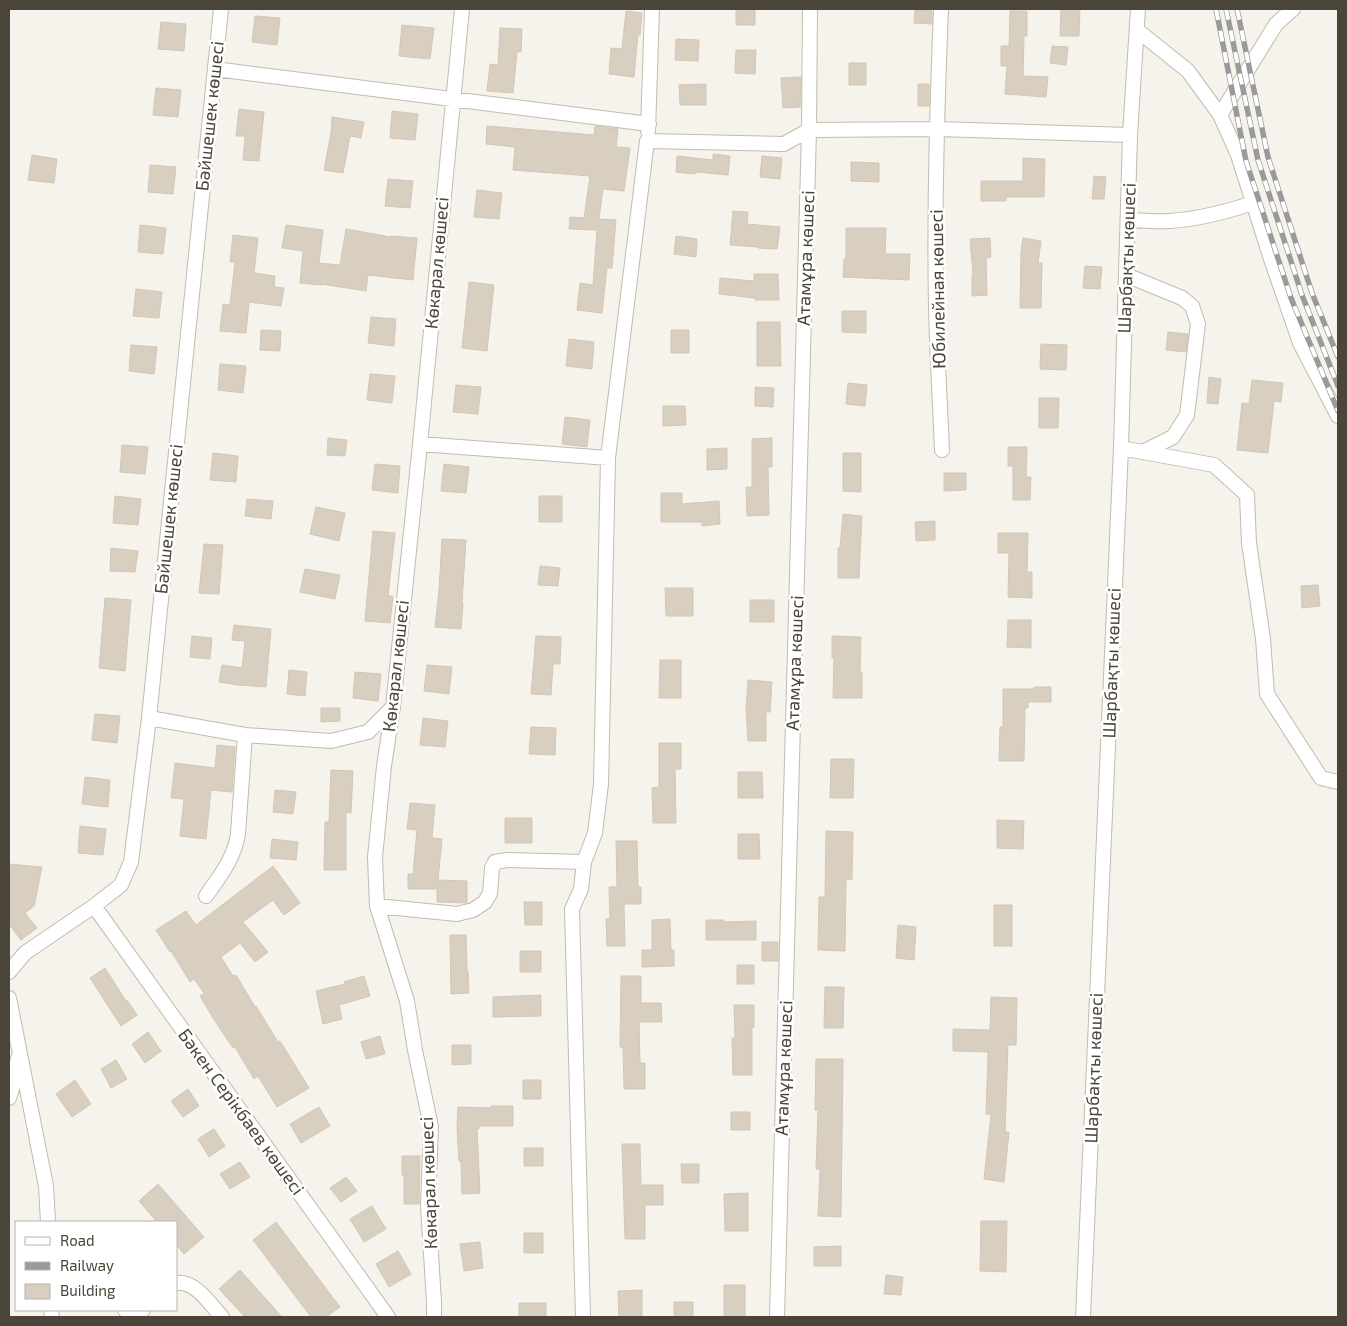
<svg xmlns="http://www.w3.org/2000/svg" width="1347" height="1326" viewBox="0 0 1347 1326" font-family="'Exo 2',sans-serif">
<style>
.building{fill:#d8cfc1;stroke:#d3c7b4}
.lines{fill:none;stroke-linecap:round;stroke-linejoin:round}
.minor-casing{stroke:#c2bbae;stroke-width:16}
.minor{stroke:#fff;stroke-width:14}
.rail-casing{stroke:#9a9a9a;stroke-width:5.5}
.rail{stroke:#fff;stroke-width:4;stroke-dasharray:11;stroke-linecap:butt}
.labels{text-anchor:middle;stroke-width:5;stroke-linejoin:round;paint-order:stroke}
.street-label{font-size:18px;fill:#4b4439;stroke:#fff}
</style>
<rect width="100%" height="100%" fill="#f6f3ec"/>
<!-- building -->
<path class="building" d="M736,9H755V25H736Z
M1061,9H1080L1079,36H1060Z
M915,10L932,11V24L914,23Z
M626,11L642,13L640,35L638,34L634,77L609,74L611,48L622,49Z
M1010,11H1027V36H1024L1023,76L1048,77L1046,97L1005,94L1007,66H1001V46H1009Z
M255,16L280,18L277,45L252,42Z
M161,22L186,24L184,51L158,49Z
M402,25L434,28L430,59L399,56Z
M500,28L522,29L521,52H517L513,93L487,91L490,64L498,65Z
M676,39L699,40L698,61L675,60Z
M1052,46L1068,47L1066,65L1050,63Z
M736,50H756L755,74L735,73Z
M849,63H866V85H849Z
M801,77L800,107L783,108L781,78Z
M706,84V105H680L679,85Z
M918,84H929V106H918Z
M156,88L181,90L178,117L153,115Z
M239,109L264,112L259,161L243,160L245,136H236Z
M392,111L418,114L415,140L390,138Z
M332,117L364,122L361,138L350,136L343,173L324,170L331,133Z
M487,126L594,135L595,126L618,129L616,147L630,148L624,191L603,189L599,219L616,220L612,268H607L602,313L577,310L580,283L593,285L597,230L569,229L570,217L584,218L590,176L513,170L515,147L486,144Z
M713,154L730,156L728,175L696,172L695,174L676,172L677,156L713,160Z
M32,155L57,159L54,183L28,180Z
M762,156L782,158L780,179L760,177Z
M1023,158L1045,159L1044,197H1006V201H981V181H1023Z
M851,162L879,163V182L851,181Z
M150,165L176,167L173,194L148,192Z
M1094,176L1106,177L1104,199H1092Z
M388,179L413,181L410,208L385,206Z
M477,190L502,193L499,219L474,217Z
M733,211L748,212L747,224L780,227L777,249L758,248V247L730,245Z
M140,225L166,228L163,254L138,252Z
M286,225L323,230L319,263L340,265L346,229L391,237V236L417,238L413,280L368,275L366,291L321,284V285L300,283L303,251L282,248Z
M846,228H886L885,254H910L909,280L843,277L844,259H846Z
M233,235L258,238L254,273L275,276L274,287L284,288L281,306L249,302L246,333L220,331L223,304L230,305L235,262H230Z
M676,236L697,239L696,257L674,254Z
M990,238L991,257L986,258L987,295L972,296V275H973L970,239Z
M1023,238L1041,241L1038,263H1042L1041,308H1020L1021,252Z
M1085,266L1102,267L1100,289L1083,288Z
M754,274H778L779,300H755V298L719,294L720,278L754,281Z
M469,282L494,285L487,351L462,348Z
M136,289L162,292L159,318L133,316Z
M842,311H866V333L842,332Z
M371,317L396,319L394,346L368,343Z
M757,322H780L781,366H757Z
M261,330L281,331L280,351L260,350Z
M671,330H689V353H671Z
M1168,332L1188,334L1186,352L1166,350Z
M569,339L594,342L592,369L566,366Z
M1041,344L1067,345L1066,370L1040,369Z
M131,345L157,347L154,374L129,371Z
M220,364L246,366L243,393L218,390Z
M370,374L395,376L392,403L367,400Z
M1209,377L1221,379L1218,404L1207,403Z
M1252,380L1283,383L1281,402L1274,401L1268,453L1237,450L1242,403L1249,404Z
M848,383L867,385L865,406L846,404Z
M456,385L481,387L478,414L453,412Z
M755,387L774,388L773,407L755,406Z
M1039,398H1059L1058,428H1039Z
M663,406H685L686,425L663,426Z
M565,417L590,420L587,447L562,444Z
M328,438L347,440L345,456L327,455Z
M772,438V467H768L769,515L747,516L746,487H752V439Z
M122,445L148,447L145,474L120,472Z
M1008,447H1027L1026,477H1031L1030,500H1013V466H1008Z
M727,448V469L707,470V449Z
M213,453L238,456L236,482L210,480Z
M843,453H861V492L843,491Z
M375,464L400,466L398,493L372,490Z
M444,464L469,467L466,493L441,491Z
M944,473H966V490L944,491Z
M661,493H682V504L719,501L720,524L702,526V522H661Z
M115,496L141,499L138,525L113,523Z
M539,496H562V522H539Z
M247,499L273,501L271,519L245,516Z
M316,507L345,513L339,541L310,534Z
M843,514L862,516L859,578H838V548H840Z
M935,521V540L916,541L915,522Z
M373,531L395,533L388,596H393L390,623L365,621Z
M998,533H1028L1027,572H1032V598L1008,597L1009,553H998Z
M442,539L466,540L462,602L463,603L461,629L435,627L439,590Z
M204,544L223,545L219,594L199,593Z
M111,548L138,551L135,572L110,571Z
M540,566L560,568L558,586L538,585Z
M305,569L340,575L335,599L300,592Z
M1318,585L1320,606L1302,608L1301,586Z
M665,588H693V616H666Z
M105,598L131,600L125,671L99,668Z
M750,600H774V622H750Z
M1008,620H1031V648L1007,647Z
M234,625L271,629L266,687L238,685L219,682L222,665L242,668L245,641L232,640Z
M192,636L212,638L210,659L190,657Z
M536,636L561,637L560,664H553L551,695L531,694Z
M832,636L861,637L860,672H862V698H833L834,658H832Z
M660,660H681V698H659Z
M427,665L452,667L449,694L424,691Z
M289,670L307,672L305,696L287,694Z
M355,672L381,674L378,701L353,698Z
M748,680L772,682L770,712H766V741H748L746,710Z
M1034,687H1051V702H1028V708H1025L1024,761H999L1000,727H1003V689H1034Z
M321,708H340V721L321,722Z
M95,714L120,716L117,743L92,740Z
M423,718L448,721L445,747L420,745Z
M531,727L556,728L555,755L529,754Z
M659,743H681V769H675L676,823H653L652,788L659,787Z
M217,745L235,747L232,792L211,790L206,839L180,836L184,799L171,798L175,763L215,768Z
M831,759H854L853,798H830Z
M331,770L353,771L351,813L346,812V870H324L325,822H329Z
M738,772H762L763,798H738Z
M85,777L110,780L108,807L82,804Z
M275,790L296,792L293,814L273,812Z
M410,803L435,805L432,838L442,839L438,880L467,881V903L437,902V887V889H408V874H413L417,830L407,829Z
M505,818H532V843H505Z
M997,820L1024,821L1023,849L997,848Z
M80,826L106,829L103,855L78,853Z
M826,831L853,832L852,880L846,879L845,951L818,950L819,897H825Z
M738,834H759L760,859H738Z
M272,839L298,842L296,860L270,858Z
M616,841H637L638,887H641V904H624L625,946H607L606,919H610L609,887H617Z
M9,864L42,867L34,906L25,913L37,928L21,940L9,924Z
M273,866L300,903L284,915L273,900L243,922L268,952L255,962L240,943L221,957L233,976L236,975L255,1007L256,1006L278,1042L280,1041L309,1088L277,1107L258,1076L254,1079L235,1047L233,1048L213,1018L200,996L204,993L194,979L190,982L171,951L170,952L156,930L186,911L196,925Z
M524,902H542V925H525Z
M994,905H1012V946H994Z
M670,919L671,950H674V966L642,967V950H652V920Z
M706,920H724V922L756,921V940H706Z
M898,925L916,927L914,960L896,958Z
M450,935H466L467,971H468L469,993L451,994Z
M762,942H778V961H762Z
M520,951H541V972H520Z
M737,965H754V984H737Z
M105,968L126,1001L127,1000L137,1015L121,1026L90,978Z
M364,976L370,996L339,1005L342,1019L323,1024L316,991L345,984L344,982Z
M621,976H641V1003H661L662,1022H639L640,1063H645V1089H624L623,1047H620Z
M825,987H844L843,1028H824Z
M541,995V1016L493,1017V997Z
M991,997L1017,998L1016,1045H1008L1005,1132H1009L1004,1182L984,1179L991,1114H986L988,1052L953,1051V1029L990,1030Z
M734,1005H754V1027H752V1075H733L732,1038H735Z
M148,1032L161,1051L145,1063L132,1044Z
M380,1036L385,1054L366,1059L361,1042Z
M452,1045H471V1064L452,1065Z
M816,1059H843L841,1217L818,1216L820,1169H816L818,1110H815Z
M116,1060L127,1079L111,1088L101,1069Z
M75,1080L91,1104L72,1117L56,1094Z
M523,1080H541V1099H523Z
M188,1089L199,1106L183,1117L171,1101Z
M491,1106H513V1126H479V1129L477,1128L480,1193L462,1194L461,1161H459L457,1128L458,1107L491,1108Z
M319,1107L330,1126L301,1143L290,1124Z
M731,1112H750V1130H731Z
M214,1129L225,1146L209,1157L198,1139Z
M622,1144H640L641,1185H663V1205H645V1239H625Z
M524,1148H543V1166H524Z
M402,1156H420L419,1204H404V1175H402Z
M240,1162L250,1177L230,1189L220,1174Z
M681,1164H699V1183H682Z
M346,1177L357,1191L341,1202L330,1188Z
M158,1184L204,1237L184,1254L176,1244V1222H157L139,1201Z
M748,1193V1231H725L724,1194Z
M372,1206L386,1229L364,1242L350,1219Z
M981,1221H1007L1006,1272L980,1271Z
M276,1222L340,1307L326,1317H311L253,1240Z
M524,1233H543V1253H524Z
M480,1242L483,1268L464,1271L460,1244Z
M841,1246V1266H814V1247Z
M398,1251L411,1274L389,1287L376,1264Z
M240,1270L282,1317H245L219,1289Z
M886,1275L903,1277L901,1295L884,1294Z
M724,1285H745V1317H724Z
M642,1290V1317H619L618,1291Z
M674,1302H693V1317H674Z
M519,1303H546V1317H519Z"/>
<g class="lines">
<!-- minor casing -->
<g class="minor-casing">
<path id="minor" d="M941,9C937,108 934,207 936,306C937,354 940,402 942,450
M1137,30L1188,71L1220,115L1238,155L1271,259L1300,343L1338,416
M215,69L649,124
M1220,115L1276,24L1293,9
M648,131L652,9
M1128,220C1142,220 1157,222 1170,221C1199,219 1226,212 1253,203
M1126,275L1182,298L1192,306L1198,324L1187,415L1173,437L1143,452
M420,444L608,458
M1121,448L1214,465L1247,495L1249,543L1263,639L1267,694L1321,778L1338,782
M149,718L245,735L331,741L368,732L393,707
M206,896C220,876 234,859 238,834L245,735
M94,906L388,1317
M377,906L457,914L473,910L485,902L490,893L492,868L495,862L507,860L584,862
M9,972L25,953L94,906L121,885L131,862L149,718L221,9
M9,998L46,1186L48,1222
M9,1098L12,1089L18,1058
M176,1283C195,1280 210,1304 222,1317
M51,1310L52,1317
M125,1310H143
M434,1317V1302L428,1206L431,1127L415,1050L407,1001L377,906L375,857L384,766L393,707L420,444L462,9
M583,1317L572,909L581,889L584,862L595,833L601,784L608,458L647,141L784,144L809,130L937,129L1130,135
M777,1317L809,130L810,9
M1083,1317L1121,448L1130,135L1138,9"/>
</g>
<!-- minor -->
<use href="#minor" class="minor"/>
<!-- rail casing -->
<g class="rail-casing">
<path id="rail" d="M1216,9L1246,161L1291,298L1338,411
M1226,9L1258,160L1302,295L1338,386
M1237,9L1268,157L1312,293L1338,357"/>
</g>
<!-- rail -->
<use href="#rail" class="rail"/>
</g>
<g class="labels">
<!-- street labels -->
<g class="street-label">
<text transform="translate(210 116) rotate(-84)" y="6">Бәйшешек көшесі</text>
<text transform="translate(806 258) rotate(-88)" y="6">Атамұра көшесі</text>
<text transform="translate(1127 258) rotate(-88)" y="6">Шарбақты көшесі</text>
<text transform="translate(437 263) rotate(-85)" y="6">Көкарал көшесі</text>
<text transform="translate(938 289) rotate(-91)" y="6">Юбилейная көшесі</text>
<text transform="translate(169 519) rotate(-84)" y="6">Бәйшешек көшесі</text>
<text transform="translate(795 663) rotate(-88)" y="6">Атамұра көшесі</text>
<text transform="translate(1112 663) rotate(-88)" y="6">Шарбақты көшесі</text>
<text transform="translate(396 666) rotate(-84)" y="6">Көкарал көшесі</text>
<text transform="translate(784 1068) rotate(-88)" y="6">Атамұра көшесі</text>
<text transform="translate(1094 1068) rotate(-88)" y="6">Шарбақты көшесі</text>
<text transform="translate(241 1112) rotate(54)" y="6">Бәкен Серікбаев көшесі</text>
<text transform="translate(429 1183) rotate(-92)" y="6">Көкарал көшесі</text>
</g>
</g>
<!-- border -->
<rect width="1347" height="1326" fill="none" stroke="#4b4439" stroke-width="20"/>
<!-- legend -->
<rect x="15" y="1221" width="162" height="90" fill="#ffffff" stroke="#b7b4b0"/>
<rect x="25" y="1237" width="25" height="8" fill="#ffffff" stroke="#b7b4b0"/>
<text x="60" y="1246" font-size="15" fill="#4b4439">Road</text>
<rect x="25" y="1262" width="25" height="8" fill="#9a9a9a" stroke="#b7b4b0"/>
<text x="60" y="1271" font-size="15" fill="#4b4439">Railway</text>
<rect x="25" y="1284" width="25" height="15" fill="#d8cfc1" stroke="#b7b4b0"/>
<text x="60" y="1296" font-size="15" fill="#4b4439">Building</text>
</svg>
